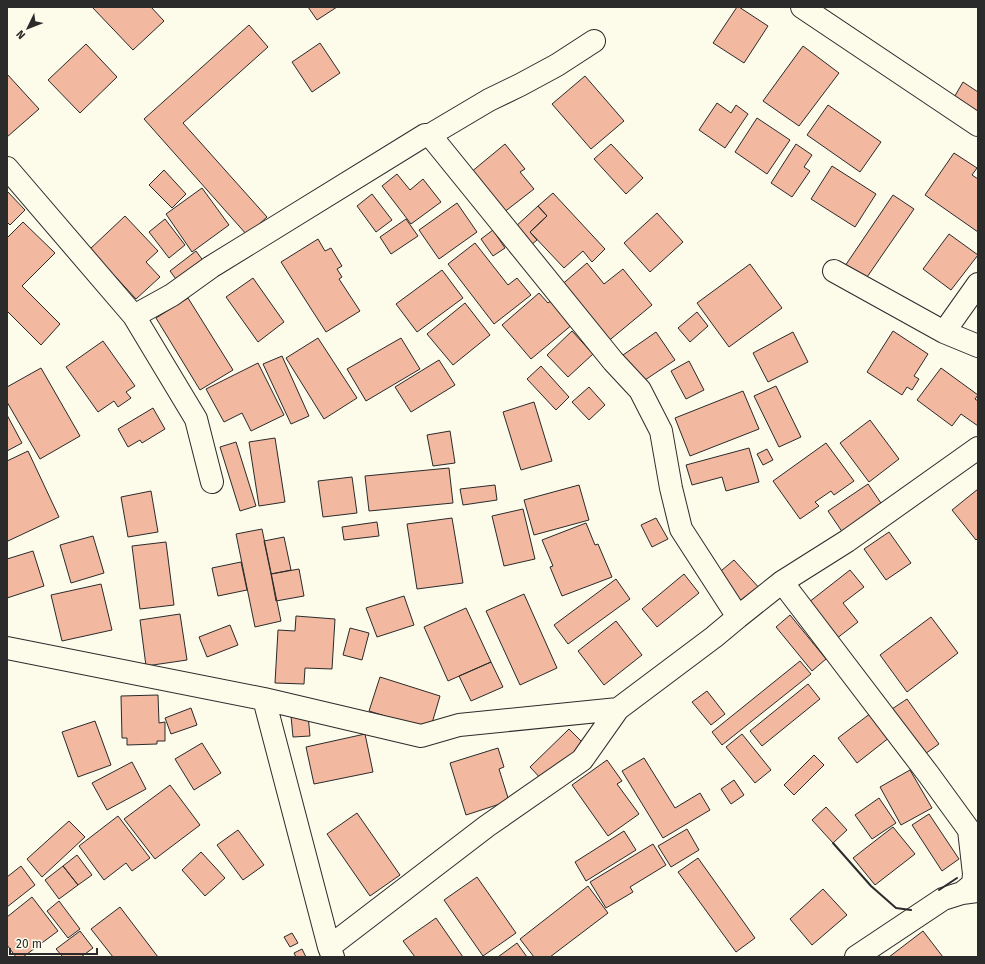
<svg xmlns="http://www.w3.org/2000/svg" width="985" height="964" viewBox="0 0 985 964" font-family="'Fira Sans',sans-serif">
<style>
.building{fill:#f2b8a0;stroke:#2b2b2b}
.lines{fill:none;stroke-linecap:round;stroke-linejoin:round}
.minor-casing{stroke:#2b2b2b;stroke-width:24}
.minor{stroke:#fdfbea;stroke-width:22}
.wall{stroke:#2b2b2b;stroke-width:2}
</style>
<rect width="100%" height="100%" fill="#fdfbea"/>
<!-- building -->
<path class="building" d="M92,7H151L164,21L133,50Z
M308,7H337L317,20Z
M737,7H739L768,26L744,63L713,43Z
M249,25L268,47L183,123L267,217L247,235L144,119Z
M320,43L340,73L312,92L292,62Z
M86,44L117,77L80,113L48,80Z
M803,46L839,73L799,126L763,101Z
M7,74L39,109L7,137Z
M585,76L624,121L591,149L552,104Z
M963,82L978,92V118L952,101Z
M717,103L731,113L736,105L748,114L725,148L699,130Z
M828,105L881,142L860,172L807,135Z
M757,118L790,140L767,174L735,152Z
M505,144L525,169L520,172L534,189L503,213L470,173Z
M611,144L643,178L626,194L594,159Z
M796,144L812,155L804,167L810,171L792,197L771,183Z
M954,153L977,168L972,175L978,179V232L925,195Z
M832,166L876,194L855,227L811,199Z
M164,170L186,194L172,208L149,185Z
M397,174L410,190L423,179L441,202L411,224L382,186Z
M202,188L229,225L192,252L166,214Z
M7,191L25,210L10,225L7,222Z
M553,193L605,249L592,262L583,251L564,268L530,232L547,216L538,206Z
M372,194L392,220L376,232L357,206Z
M893,195L914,209L865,280L845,266Z
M457,203L477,232L439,259L419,230Z
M538,206L547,216L530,232L537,240L531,245L515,227Z
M657,213L683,242L650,272L624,243Z
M125,216L158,251L146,262L160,277L136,299L90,249Z
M165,219L185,245L169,258L149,232Z
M406,219L418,236L391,254L380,237Z
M23,222L55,253L22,286L60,324L41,345L7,311V238Z
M493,230L505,248L493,256L481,239Z
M949,234L978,255L951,290L923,269Z
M318,239L325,251L331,248L342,266L337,269L342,277L339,279L360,311L326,332L281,262Z
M475,243L508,285L517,278L531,295L494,324L448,264Z
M196,251L207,266L181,286L170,271Z
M587,263L604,284L623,269L652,305L606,343L559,287Z
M750,264L782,308L729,347L697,303Z
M442,270L463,298L417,332L396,304Z
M253,278L284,322L258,342L226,297Z
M539,293L548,303L552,300L573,324L531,359L502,325Z
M188,298L233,370L200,390L156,318Z
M465,303L490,335L453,365L427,334Z
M697,312L708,326L690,342L678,328Z
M572,331L593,354L568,377L547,355Z
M893,331L928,354L914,376L919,379L912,390L907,387L902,395L867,372Z
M656,332L675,360L642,382L623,355Z
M793,332L808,362L768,382L753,353Z
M318,338L357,398L324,419L286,358Z
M401,338L420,369L366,401L347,369Z
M103,341L135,386L126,392L131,398L118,407L114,401L98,412L66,367Z
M282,356L309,416L291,424L263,364Z
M439,360L455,385L411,412L395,387Z
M689,361L704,390L686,399L671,371Z
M258,363L284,415L251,431L242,413L224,422L206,389Z
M541,366L569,397L556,410L527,379Z
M41,368L80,436L40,459L7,402V387Z
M941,368L978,395L975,399L978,401V426L961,414L952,426L917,400Z
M776,386L801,437L779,447L754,396Z
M589,387L605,405L589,420L572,402Z
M743,391L759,429L690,456L675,418Z
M534,402L552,461L521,470L503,412Z
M153,408L165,429L142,443L140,440L128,447L118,429Z
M7,415L22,443L7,451Z
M870,420L899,459L869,482L840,443Z
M450,431L455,463L433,466L427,435Z
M275,438L285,502L259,506L249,442Z
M236,442L256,506L240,511L220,447Z
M826,443L854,481L834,495L831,491L815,502L819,506L800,519L773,481Z
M749,448L759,482L726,491L722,477L692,485L686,465Z
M767,449L773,460L763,465L757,454Z
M28,451L59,517L8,541L7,539V461Z
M449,468L453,503L369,511L365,476Z
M352,477L357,513L323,517L318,481Z
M868,484L885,509L845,536L828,511Z
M495,485L497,500L463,505L460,489Z
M579,485L589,520L534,535L524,500Z
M978,489V538L976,540L952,510Z
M151,491L158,532L128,537L121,497Z
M523,509L535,559L504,566L492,516Z
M452,518L463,583L417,589L407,524Z
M656,518L668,539L652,547L641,525Z
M377,522L379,536L344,540L342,527Z
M586,523L595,545L598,544L612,577L562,596L550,567L553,566L542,540Z
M262,529L281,621L255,627L236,534Z
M889,532L911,563L886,580L864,549Z
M93,536L104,573L71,583L60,545Z
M284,537L291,570L271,574L264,541Z
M166,542L174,605L140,609L132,546Z
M33,551L44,586L7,598V559Z
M734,560L761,590L743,606L716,575Z
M241,562L247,590L218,596L212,568Z
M299,569L304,596L276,601L271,574Z
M850,570L864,587L843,603L858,622L832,642L804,606Z
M684,574L699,593L657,627L642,609Z
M616,579L630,599L568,644L554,625Z
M101,584L112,630L62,641L51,595Z
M524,594L557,668L520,685L486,611Z
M404,596L414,625L377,637L366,608Z
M466,608L491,662L448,681L424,627Z
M180,614L187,660L146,666L140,620Z
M790,615L826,659L812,671L776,627Z
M296,616L335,619L332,669L305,668L304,684L275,683L278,630L295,631Z
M931,617L958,653L907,692L880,655Z
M616,621L642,655L604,685L578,651Z
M230,625L238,645L207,657L199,637Z
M350,628L369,633L362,660L343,655Z
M800,661L811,674L722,745L712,732Z
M491,662L503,687L471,701L459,676Z
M380,677L440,696L430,730L369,711Z
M808,684L820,699L762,746L750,731Z
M707,691L725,714L711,725L692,702Z
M158,695L159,723L165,722V741H157V744L127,745V738H122L121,696Z
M907,699L939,744L922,756L889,711Z
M191,708L197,725L171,734L165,718Z
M871,713L890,737L857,763L838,738Z
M308,715L310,736L293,737L291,716Z
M95,721L111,765L78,777L62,732Z
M569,729L584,744L544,782L530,767Z
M365,734L373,772L314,784L306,747Z
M742,734L771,770L755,783L726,747Z
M202,743L221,773L194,790L175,759Z
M498,748L504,767L499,769L509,801L466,815L450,763Z
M814,755L824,765L794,795L784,785Z
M644,758L675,808L700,793L710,810L663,838L622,771Z
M607,760L622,781L617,784L639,814L608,836L572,785Z
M132,762L146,789L107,810L92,783Z
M910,770L932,808L901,825L880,787Z
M734,780L744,795L731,804L721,789Z
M170,785L200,825L155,859L124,819Z
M879,798L896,823L872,839L855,815Z
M826,807L847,830L833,843L812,820Z
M357,813L400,875L370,896L327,834Z
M929,814L959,859L942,871L912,825Z
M118,816L150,858L132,871L126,863L104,880L79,846Z
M69,821L85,837L42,877L27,859Z
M893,827L915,854L875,885L853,858Z
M687,829L699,850L671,867L658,846Z
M238,830L264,865L243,880L217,845Z
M624,831L636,850L586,881L575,862Z
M653,844L666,865L630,887L633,892L606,908L590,882Z
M201,852L225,878L205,896L182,870Z
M77,855L92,875L78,885L63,866Z
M698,858L755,938L736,952L678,872Z
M21,866L35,885L7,907V877Z
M63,866L78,885L59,899L45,880Z
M477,877L516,933L483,956L444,900Z
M588,886L608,913L550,957H534L520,939Z
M823,889L847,915L812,945L790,919Z
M32,897L58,931L23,957H16L7,945V917Z
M59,901L80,929L68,938L47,911Z
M120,907L158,957H113L91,929Z
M436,918L463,957H415L403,941Z
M80,931L93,948L81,957H63L56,949Z
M923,931L943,957H889Z
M292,933L298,943L290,947L284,937Z
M517,943L527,957H498Z
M302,949L306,957H296L294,953Z"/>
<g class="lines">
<!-- minor casing -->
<g class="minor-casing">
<path id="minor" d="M802,7L978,125
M430,135L613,361L640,390L661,431L671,488L681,529L738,617
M7,168L134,316L172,295L211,267L425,135H430L489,100L520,85L557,65L594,41
M834,271L944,332L978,346
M134,316L196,419L212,482
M944,332L978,284
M782,582L929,775L969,830L974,874L973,884L962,893
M7,648L264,699L421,736L459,725L618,709L714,637L738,617L782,582L847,541L978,448
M264,699L329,947
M333,957L329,947L487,826L582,760L618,709
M856,957L943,899L962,893L977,891"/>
</g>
<!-- minor -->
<use href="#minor" class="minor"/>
<!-- wall -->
<path class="wall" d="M833,843L871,886L896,908L911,910
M939,890L957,878"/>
</g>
<!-- border -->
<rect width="985" height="964" fill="none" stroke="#2b2b2b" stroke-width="16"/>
<!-- north arrow -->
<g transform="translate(28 28) rotate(227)" stroke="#fdfbea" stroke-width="3" paint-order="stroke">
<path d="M0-3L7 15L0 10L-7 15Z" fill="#2b2b2b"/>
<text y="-6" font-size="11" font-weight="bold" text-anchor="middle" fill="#2b2b2b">N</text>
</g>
<!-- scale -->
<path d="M10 948v6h87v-6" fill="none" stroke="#2b2b2b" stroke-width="2"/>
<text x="16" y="948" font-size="12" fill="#2b2b2b" stroke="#fdfbea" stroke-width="3" paint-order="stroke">20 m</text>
</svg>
